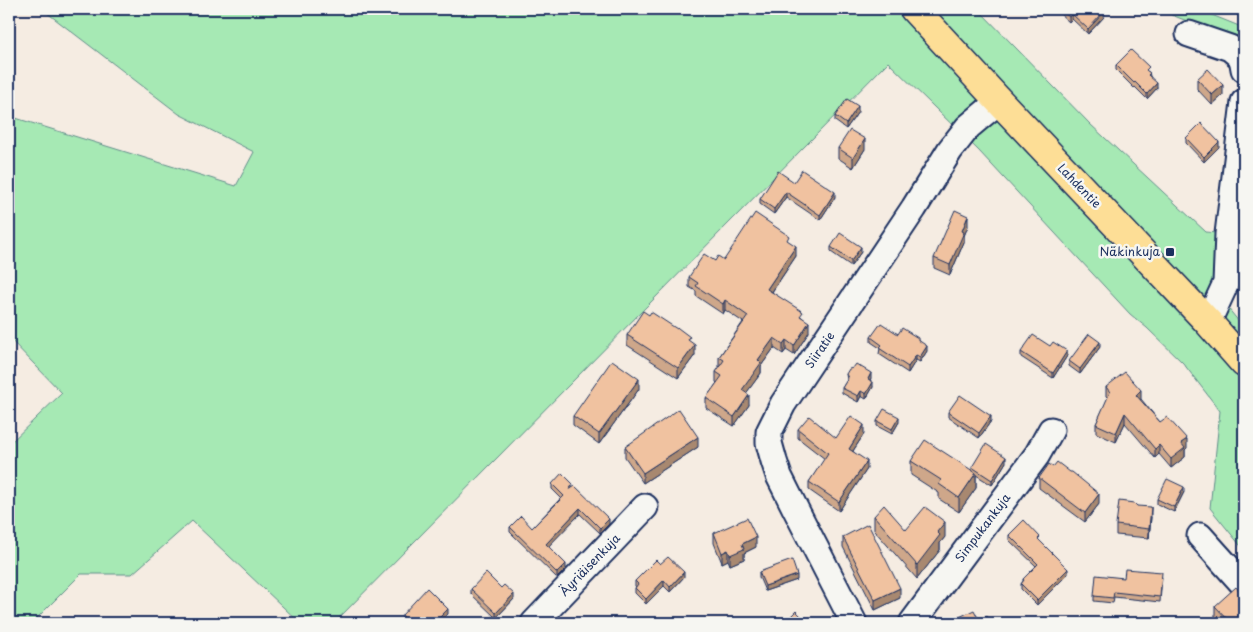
<svg xmlns="http://www.w3.org/2000/svg" width="1253" height="632" viewBox="0 0 1253 632" font-family="'Playpen Sans',sans-serif">
<style>
.green{fill:#a6e9b4;stroke:#608c89}
.lines{fill:none;stroke-linecap:round;stroke-linejoin:round}
.minor-casing{stroke:#1b2f5e;stroke-width:29}
.major-casing{stroke:#1b2f5e;stroke-width:31}
.minor{stroke:#f6f6f2;stroke-width:25}
.major{stroke:#fdde96;stroke-width:28}
.wall{fill:#cea78a;stroke:#1b2f5e}
.shaded-wall{fill:#a88870;stroke:#1b2f5e}
.building{fill:#f0c2a0;stroke:#1b2f5e}
.poi-dot{fill:#1b2f5e;stroke:#f6f6f2;stroke-width:2}
.labels{text-anchor:middle;stroke-width:5;stroke-linejoin:round;paint-order:stroke}
.street-label{font-size:12px;fill:#1b2f5e;stroke:#f6f6f2}
.poi-label{font-size:12px;fill:#1b2f5e;stroke:#f6f6f2;text-anchor:end}
</style>
<rect width="100%" height="100%" fill="#f5ece2"/>
<filter id="ink" filterUnits="userSpaceOnUse"><feTurbulence type="fractalNoise" baseFrequency=".02" numOctaves="2"/><feDisplacementMap in="SourceGraphic" scale="10" xChannelSelector="R" yChannelSelector="G"/><feConvolveMatrix kernelMatrix="1 2 1 2 8 2 1 2 1" color-interpolation-filters="sRGB"/></filter>
<g filter="url(#ink)">
<!-- green -->
<path class="green" d="M42,9H978L1090,124L1206,232L1228,234L1219,297L1244,328V550L1210,508L1220,411L1183,363L1147,328L1130,314L979,151L888,62L334,623H300L192,521L132,574H81L32,623H9V444L62,393L9,338V116L236,186L254,152L179,114Z
M1157,9H1197L1244,28V44Z"/>
<g class="lines">
<!-- minor casing -->
<g class="minor-casing">
<path id="minor" d="M1189,34L1230,48L1242,58L1244,69
M1208,322L1226,283L1228,234L1244,102
M1200,536L1244,585
M534,623L645,507
M854,623L795,508L779,476L774,461L769,443V432L783,404L914,208L950,150L968,127L999,101
M912,623L1037,455L1051,430"/>
</g>
<!-- major casing -->
<g class="major-casing">
<path id="major" d="M914,9L999,101L1208,322L1244,363"/>
</g>
<!-- minor -->
<use href="#minor" class="minor"/>
<!-- major -->
<use href="#major" class="major"/>
</g>
<!-- wall -->
<path class="wall" d="M1059,9H1101L1104,17L1088,34L1072,19L1069,22L1059,13Z
M1116,65L1149,72L1150,76L1157,88L1147,99L1135,87L1134,88L1116,70Z
M1197,79L1223,95L1212,105L1197,89Z
M858,112L846,129L835,121V116Z
M1186,138L1219,147L1204,162L1186,143Z
M838,148L865,149L853,168L838,158Z
M794,182L835,197L820,220L786,197L774,214L760,204V199Z
M968,226L964,236V242L950,275L934,268V258Z
M789,242L796,256L772,292L803,318L809,332L794,355L786,350L783,354L774,348L761,366V373L746,393L749,405L734,426L706,408V398L717,383L716,382V372L720,367H719V357L743,322L725,310L723,314L696,296V291L689,287V277L715,261L724,260Z
M831,247L861,252L851,266L831,252Z
M898,334L918,340L927,351L920,362L916,360L908,373L879,354L880,348L871,342V337Z
M627,335L690,342L695,355L678,378L627,345Z
M1100,347L1080,374L1069,366V361Z
M1021,352L1067,356L1053,378L1021,357Z
M846,374L871,378L870,380L873,387L866,399L861,396L858,402L842,393V388L847,380Z
M1106,387L1141,399L1160,422L1187,448L1185,450V457L1171,468L1159,454L1155,458L1125,423L1116,442L1096,433V424L1108,398L1106,396Z
M639,389L599,444L573,425V416Z
M948,412L991,421L979,438L948,417Z
M877,421L899,422L892,434L877,426Z
M798,429L836,438L864,434L853,451L867,469L839,511L809,490V482L825,459L798,438Z
M625,447H698L643,483L625,457Z
M911,461L972,471V467L1006,462L992,485L976,475V488L959,512L939,499V493L911,475Z
M1053,467L1099,504L1085,522L1039,488V478Z
M552,484L573,487L609,524L600,533L580,514L548,546L566,569L557,578L510,532V527L532,528L561,498L552,489Z
M1184,492L1174,512L1157,504V499Z
M1137,506L1151,517L1149,538L1116,535V525Z
M874,516L906,530L945,537L940,543V550L917,579L874,530Z
M714,533L756,547L744,553V559L730,565L728,560L722,563L714,543Z
M1009,535L1040,541L1068,574L1037,605L1021,589V584L1023,581V579L1036,566L1009,540Z
M843,537L900,598L875,610L843,547Z
M660,564L684,577L670,592L664,586L646,604L635,593V588L636,587L635,586V581Z
M759,572L797,580L765,591L759,577Z
M1162,577L1160,602L1114,597L1113,603L1094,601V596L1124,578Z
M471,589L514,599L496,618L471,594Z
M1215,606L1244,623H1218L1215,620Z
M448,614L439,623H405L402,620V615Z"/>
<!-- shaded-wall -->
<path class="shaded-wall" d="M1104,12V17L1088,34V29Z
M1072,14V19L1069,22V17Z
M1157,83V88L1147,99V94Z
M1223,85V95L1212,105V95Z
M858,106V112L846,129V124Z
M865,139V149L853,168V158Z
M1219,142V147L1204,162V157Z
M786,192V197L774,214V209Z
M835,192V197L820,220V215Z
M968,216V226L964,236V242L950,275V265L962,231Z
M796,246V256L767,299V289Z
M861,247V252L851,266V261Z
M725,300V310L723,314V304Z
M809,322V332L794,355V346Z
M774,338V348L761,366V373L742,399V390L758,360Z
M786,340V350L783,354V344Z
M1100,342V347L1080,374V369Z
M695,345V355L678,378V368Z
M927,346V351L920,362V357Z
M1067,351V356L1053,378V373Z
M916,355V360L908,373V367Z
M871,373V378L868,384V379Z
M639,379V389L599,444V434Z
M873,382V387L866,399V394Z
M1141,390V399L1136,404V395Z
M861,391V396L858,402V396Z
M749,395V405L734,426V417Z
M1125,413V423L1116,442V433Z
M991,416V421L979,438V433Z
M899,417V422L892,434V429Z
M864,425V434L849,457V449Z
M698,437V447L643,483V473Z
M1187,439V448L1185,450V457L1171,468V459L1181,443Z
M1159,445V454L1155,458V449Z
M1006,457V462L992,485V480Z
M867,461V469L839,511V502Z
M976,473V488L959,512V498Z
M1184,487V492L1174,512V507Z
M1099,494V504L1085,522V513Z
M1151,507V517L1149,538V529Z
M580,508V514L546,549V544Z
M609,519V524L600,533V528Z
M945,522V537L940,543V550L917,579V565L937,532Z
M756,537V547L744,553V559L730,565V555L742,544Z
M728,550V560L722,563V553Z
M566,564V569L557,578V573Z
M1068,569V574L1037,605V600Z
M684,572V577L670,592V587Z
M797,575V580L765,591V586Z
M664,580V586L646,604V599Z
M900,588V598L875,610V600Z
M514,594V599L496,618V613Z
M448,609V614L439,623H434Z"/>
<!-- building -->
<path class="building" d="M1060,9H1101L1104,12L1088,29L1072,14L1069,17Z
M1131,50L1149,67L1146,70L1150,73L1148,75L1157,83L1147,94L1135,82L1134,83L1116,65Z
M1208,69L1223,85L1212,95L1197,79Z
M847,99L858,106L846,124L835,116Z
M1201,123L1219,142L1204,157L1186,138Z
M850,130L865,139L853,158L838,148Z
M802,170L835,192L820,215L786,192L774,209L760,199L778,171L794,182Z
M955,210L968,216L962,231L964,232L950,265L934,258Z
M755,213L789,236L787,240L796,246L767,289L803,312L800,316L809,322L794,346L786,340L783,344L774,338L758,360L761,363L742,390L749,395L734,417L706,398L722,376L716,372L724,360L719,357L748,316L725,300L723,304L696,286L698,283L689,277L704,254L715,261L718,256L724,260Z
M840,233L861,247L851,261L831,247Z
M643,311L649,315L651,312L677,329L678,328L690,337L688,340L695,345L678,368L627,335Z
M881,323L898,334L902,328L918,338V340L927,346L920,357L916,355L908,367L879,348L882,345L871,337Z
M1089,334L1100,342L1080,369L1069,361Z
M1033,335L1050,346L1053,342L1067,351L1053,373L1021,352Z
M612,360L639,379L599,434L573,416Z
M856,364L871,373L868,379L873,382L866,394L861,391L858,396L842,388L848,378L846,374L849,369L853,368Z
M1125,372L1141,390L1136,395L1160,422L1167,417L1187,439L1181,443L1185,448L1171,459L1159,445L1155,449L1125,413L1116,433L1096,424L1110,392L1106,387Z
M960,395L991,416L979,433L948,412Z
M679,409L698,437L643,473L625,447Z
M884,409L899,417L892,429L877,421Z
M809,416L836,438L851,416L864,425L849,449L867,461L839,502L809,482L828,453L798,429Z
M925,440L976,473L959,498L939,484L941,480L911,461Z
M986,444L1006,457L992,480L972,467Z
M1057,462L1070,472H1072L1099,494L1085,513L1039,478L1049,464L1053,467Z
M562,473L573,484L569,490L575,486L609,519L600,528L580,508L546,544L566,564L557,573L510,527L521,516L532,528L564,496L552,484Z
M1167,479L1184,487L1174,507L1157,499Z
M1119,501L1134,503L1137,506L1151,507L1149,529L1116,525Z
M884,505L906,530L925,507L945,522L937,532L940,535L917,565L874,516Z
M747,518L756,537L742,544L744,549L730,555L728,550L722,553L714,533Z
M1024,520L1040,537L1038,539L1068,569L1037,600L1021,584L1024,580L1023,579L1038,564L1009,535Z
M868,524L900,588L875,600L843,537Z
M668,557L684,572L670,587L664,580L646,599L635,588L638,584L635,581L656,560L660,564Z
M792,560L797,575L765,586L759,572Z
M1125,569L1162,572L1160,597L1114,592L1113,598L1094,596L1096,575L1124,578Z
M486,573L501,588L504,585L514,594L496,613L471,589Z
M1236,587L1244,596V623H1231L1215,606Z
M427,588L448,609L434,623H410L402,615Z
M974,610L979,620L987,616L991,623H947Z
M796,611L808,623H784Z
M1129,620L1153,623H1129Z"/>
</g>
<!-- markers -->
<rect class="poi-dot" x="1165" y="247" width="10" height="10" rx="2.5"/>
<g class="labels">
<!-- street labels -->
<g class="street-label">
<text transform="translate(1079 186) rotate(46)" y="4">Lahdentie</text>
<text transform="translate(820 350) rotate(-55)" y="4">Siiratie</text>
<text transform="translate(983 528) rotate(-53)" y="4">Simpukankuja</text>
<text transform="translate(590 565) rotate(-46)" y="4">Äyriäisenkuja</text>
</g>
<!-- poi labels -->
<g class="poi-label">
<text x="1160" y="256">Näkinkuja</text>
</g>
</g>
<!-- margin -->
<rect width="1253" height="632" fill="none" stroke="#f6f6f2" stroke-width="30"/>
<rect x="15" y="15" width="1223" height="602" fill="none" stroke="#1b2f5e" stroke-width="2" filter="url(#ink)"/>
</svg>
